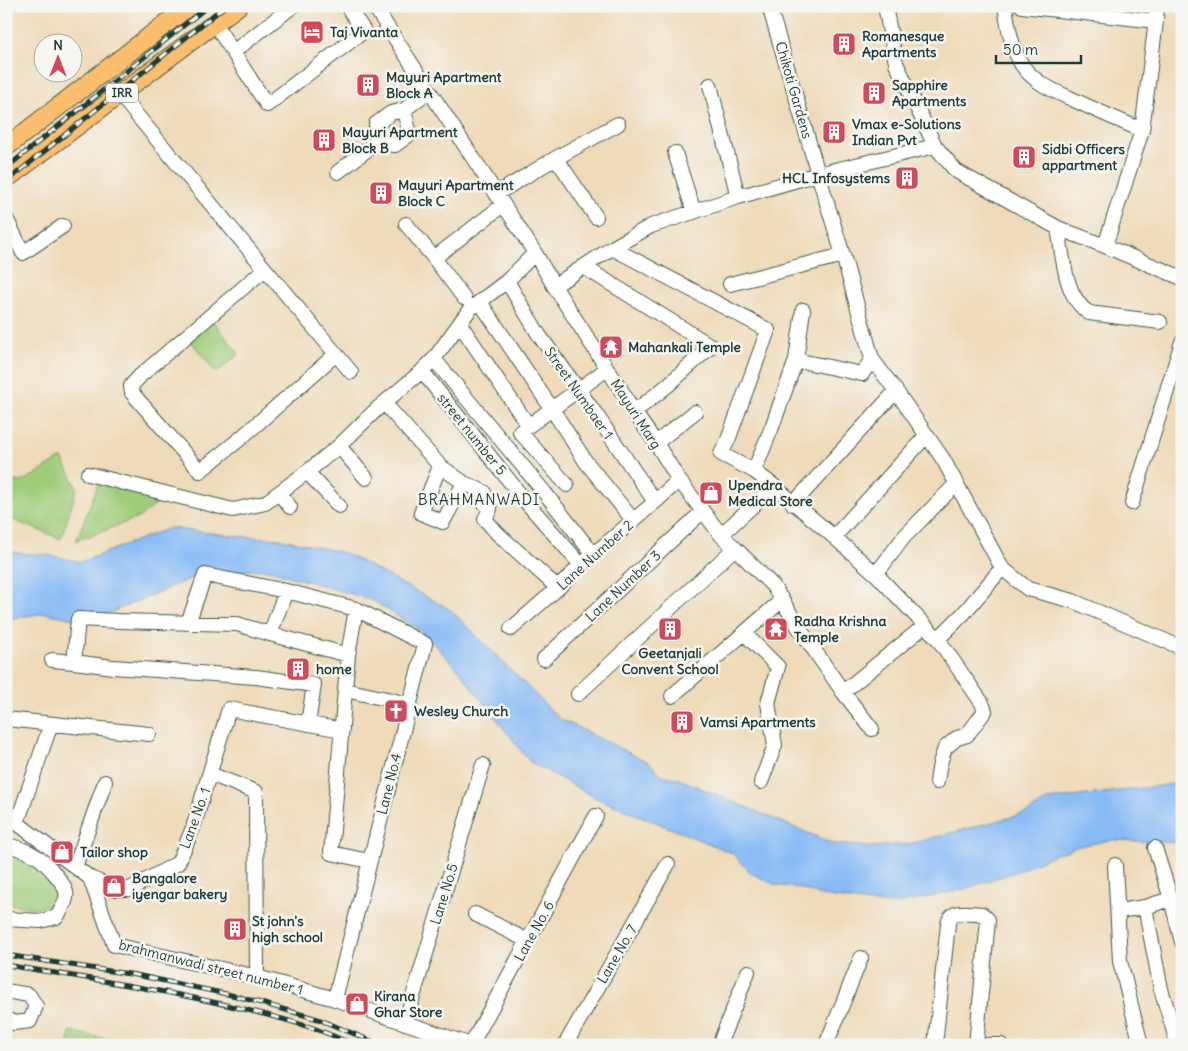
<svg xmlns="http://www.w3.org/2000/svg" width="1188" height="1051" viewBox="0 0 1188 1051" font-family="Delius,sans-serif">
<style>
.green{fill:#a0cd7a;stroke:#608557}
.water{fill:#88bbf6;stroke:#547c95}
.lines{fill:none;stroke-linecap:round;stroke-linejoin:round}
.minor-casing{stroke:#3e5548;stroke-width:16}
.major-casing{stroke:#3e5548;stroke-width:20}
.minor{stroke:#fff;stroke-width:14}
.major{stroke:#fabe6e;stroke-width:18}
.rail-casing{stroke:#1f3d34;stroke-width:5}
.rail{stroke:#f6f6f2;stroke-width:3;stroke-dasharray:9;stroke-linecap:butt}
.labels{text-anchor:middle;stroke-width:5;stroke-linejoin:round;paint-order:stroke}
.shield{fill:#f6f6f2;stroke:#60746d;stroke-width:1}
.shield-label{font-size:12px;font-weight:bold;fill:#1f3d34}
.poi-label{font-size:14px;font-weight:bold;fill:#1f3d34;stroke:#f6f6f2;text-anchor:start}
.street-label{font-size:14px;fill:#1f3d34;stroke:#f6f6f2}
.neighbourhood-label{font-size:15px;letter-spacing:1px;fill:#1f3d34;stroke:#f6f6f2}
</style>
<rect width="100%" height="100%" fill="#f6f6f2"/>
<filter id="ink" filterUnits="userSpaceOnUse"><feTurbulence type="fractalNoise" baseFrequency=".02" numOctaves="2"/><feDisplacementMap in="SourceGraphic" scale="10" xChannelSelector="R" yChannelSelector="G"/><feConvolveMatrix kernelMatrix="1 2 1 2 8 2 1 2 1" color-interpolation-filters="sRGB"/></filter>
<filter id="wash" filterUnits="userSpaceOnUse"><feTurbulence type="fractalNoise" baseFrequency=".0096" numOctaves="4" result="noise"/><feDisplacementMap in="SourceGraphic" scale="20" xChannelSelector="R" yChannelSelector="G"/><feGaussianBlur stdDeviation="1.12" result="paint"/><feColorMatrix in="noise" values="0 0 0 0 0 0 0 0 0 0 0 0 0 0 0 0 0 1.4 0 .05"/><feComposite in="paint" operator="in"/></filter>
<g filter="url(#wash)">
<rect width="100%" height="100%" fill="#efdbba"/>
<!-- green -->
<path class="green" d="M213,321L239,354L216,373L190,340Z
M62,458L77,488L61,539L6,517V480L22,482Z
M99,482L163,499L140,517L76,541Z
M6,845L51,871L56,892L48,906L33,908L6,903Z
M70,1031L133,1045H74L69,1043Z"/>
<!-- water -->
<path class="water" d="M169,528L237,536L282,539L345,553L451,610L560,719L648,762L662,775L679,779L834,844L870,847L909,844L1027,813L1047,800L1182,783V843L1112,840L1075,847L1067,851L1057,853L1020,870L965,889L897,904L870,903L822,896L799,888L776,885L751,873L732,853L596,798L530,762L457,668L422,632L372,600L265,569L201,574L88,622L46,613L12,618L6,613V552L48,555L81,562Z"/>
</g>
<g filter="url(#ink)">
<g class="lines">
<!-- minor casing -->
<g class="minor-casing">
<path id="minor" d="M374,6L535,253L554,286L623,393L634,412L656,443L679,480L721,535L735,548L773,586L782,600L799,628L843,692L872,729
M769,6L796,97L818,174L843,255L872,359L896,391L943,459L1002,568L964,613L938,639
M885,6L896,63L935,146L956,171L1058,228L1105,246L1182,278
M1005,6C1008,26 1011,47 1022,65C1033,82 1054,91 1072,99C1095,110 1118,120 1142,130
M1022,6L1156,21
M215,24L267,105L364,31L347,6
M233,52L293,6
M710,85L738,197
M120,95L351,372
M376,143V124L391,113L404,110
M675,153L694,212
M556,158L596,217
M338,172L376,143L395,145L410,134L404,110L429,91
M496,194L556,158L618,124
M6,218L23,253L63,226
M406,224L434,258L464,298
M1058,228C1063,255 1064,297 1089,313L1160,322
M1105,246L1142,130L1156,21L1157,6
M612,248L768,330L728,440L721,454L754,471L774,486L834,537L876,574L938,639L982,703L985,711L967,735L957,738L945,748L940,763L937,782
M434,258L503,205
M584,267L711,346L667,386L634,412
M265,269L141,375L131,386L132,393L200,471L241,438L336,354
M507,281L539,335L595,413L655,502
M730,284L843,255
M554,286L612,248L651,226L738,197L818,174L935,146
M480,302L552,409L586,462L633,520
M460,324L528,425
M434,359L545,493L593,554
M796,360L803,310
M422,371L527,503L581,565
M385,404L440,466L464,483L443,522L421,513L440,466
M656,443L695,412
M339,446L366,478
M754,471L772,427L796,360L862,374L872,359
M307,472L339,506
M88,474L233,510L265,503L307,472L339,446L378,408L422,371L434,359L470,309L507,281L535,253
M464,483L484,492L482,500L490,509L485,519L497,533L558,588
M567,485L520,432L607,369
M279,493L290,507
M1132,503L1182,342
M793,504L896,391
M721,535L774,486
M834,537L926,436
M1002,568L1028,589L1073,601L1182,648
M876,574L904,537L957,483
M286,591L270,634L237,624L118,621L78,619L74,662L113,667L256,677L314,685L308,724
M356,609L348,655L331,853L369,861
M188,623L205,575L286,591L356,609L425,644L335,999
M511,629L558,588L581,565L655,502L679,480
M744,633L778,667L768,703L775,745L761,782
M270,634L348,655
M544,659L702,512
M52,660L74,662
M345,690L410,704
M843,692L917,632
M578,694L735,548
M672,696L782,600
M6,719L149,734
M210,774L256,792L257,977
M6,822L17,823L90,878L114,945L257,977L335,999L471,1045
M17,823L51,724
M6,845C17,847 30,852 39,858C46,863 65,884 66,892C68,900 61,910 57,917L40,921L6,919
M1115,865L1120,961L1141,1045
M75,867L105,782
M90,878L116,889H130L178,863L193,828L229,709L342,730
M1171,899L1182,942
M1145,907L1161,989L1178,1045
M1118,911L1145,907L1171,899L1155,848
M475,914L528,941
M6,991L29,995L36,1006L30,1021L14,1023L6,1019
M405,1023L483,765
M471,1045L596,816
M565,1045L668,864
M719,1045L748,972
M826,1045L861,958
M935,1045L948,924C949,919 951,916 955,914C960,912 976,913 982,914C985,916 986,917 988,920L976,1045
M989,1045H1001"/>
</g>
<!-- major casing -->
<g class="major-casing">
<path id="major" d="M6,147L189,6
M6,179L238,6"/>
</g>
<!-- minor -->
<use href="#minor" class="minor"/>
<!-- major -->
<use href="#major" class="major"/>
<!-- rail casing -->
<g class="rail-casing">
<path id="rail" d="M6,168L208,6
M6,182L225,6
M6,955L136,975L236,996L318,1019L381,1045
M6,965C109,982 213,997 313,1028C327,1033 341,1039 355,1045"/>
</g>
<!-- rail -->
<use href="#rail" class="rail"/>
</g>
</g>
<!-- icons -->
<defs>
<g id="hotel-square" transform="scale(1.25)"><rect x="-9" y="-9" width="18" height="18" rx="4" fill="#d1495b" stroke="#f6f6f2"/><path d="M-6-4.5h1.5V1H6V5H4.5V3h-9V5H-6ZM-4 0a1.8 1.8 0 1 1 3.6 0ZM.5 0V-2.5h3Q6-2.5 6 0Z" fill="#fff"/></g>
<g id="building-square" transform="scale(1.25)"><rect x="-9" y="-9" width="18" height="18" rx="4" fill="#d1495b" stroke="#f6f6f2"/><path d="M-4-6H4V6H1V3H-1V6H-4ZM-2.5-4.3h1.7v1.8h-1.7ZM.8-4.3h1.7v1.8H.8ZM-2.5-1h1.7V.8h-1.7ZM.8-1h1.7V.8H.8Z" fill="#fff"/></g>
<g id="temple-square" transform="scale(1.25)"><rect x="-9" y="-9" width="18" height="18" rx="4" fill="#d1495b" stroke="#f6f6f2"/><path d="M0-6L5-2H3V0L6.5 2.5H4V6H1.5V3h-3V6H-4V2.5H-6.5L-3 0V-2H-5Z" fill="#fff"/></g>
<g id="shop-square" transform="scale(1.25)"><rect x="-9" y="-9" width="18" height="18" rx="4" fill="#d1495b" stroke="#f6f6f2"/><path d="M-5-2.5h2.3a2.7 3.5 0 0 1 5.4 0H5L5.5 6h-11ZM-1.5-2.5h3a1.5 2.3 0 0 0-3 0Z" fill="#fff"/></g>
<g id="church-square" transform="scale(1.25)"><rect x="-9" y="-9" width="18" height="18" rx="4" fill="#d1495b" stroke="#f6f6f2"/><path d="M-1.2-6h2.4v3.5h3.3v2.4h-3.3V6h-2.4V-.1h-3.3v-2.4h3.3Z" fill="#fff"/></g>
</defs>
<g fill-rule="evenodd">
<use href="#hotel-square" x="312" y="32"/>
<use href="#building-square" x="844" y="44"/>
<use href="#building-square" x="368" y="85"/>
<use href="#building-square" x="874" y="93"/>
<use href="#building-square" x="834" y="132"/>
<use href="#building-square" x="324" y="140"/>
<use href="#building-square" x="1024" y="157"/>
<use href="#building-square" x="907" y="178"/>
<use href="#building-square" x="381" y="193"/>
<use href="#temple-square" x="611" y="347"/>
<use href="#shop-square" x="711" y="493"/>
<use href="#building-square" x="670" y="629"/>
<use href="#temple-square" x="776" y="629"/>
<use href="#building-square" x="298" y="669"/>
<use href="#church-square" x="396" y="711"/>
<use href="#building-square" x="682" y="722"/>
<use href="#shop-square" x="62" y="852"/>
<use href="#shop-square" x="114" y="886"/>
<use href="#building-square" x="235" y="929"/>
<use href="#shop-square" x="357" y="1004"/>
</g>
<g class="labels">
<!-- shield labels -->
<rect class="shield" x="106" y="83.5" width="32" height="19" rx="4"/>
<g class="shield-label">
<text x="122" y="97">IRR</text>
</g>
<!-- poi labels -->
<g class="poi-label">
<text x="330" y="37">Taj Vivanta</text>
<text x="862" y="41">Romanesque<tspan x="862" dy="16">Apartments</tspan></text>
<text x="386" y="82">Mayuri Apartment<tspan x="386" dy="16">Block A</tspan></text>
<text x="892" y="90">Sapphire<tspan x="892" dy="16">Apartments</tspan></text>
<text x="852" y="129">Vmax e-Solutions<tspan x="852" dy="16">Indian Pvt</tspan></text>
<text x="342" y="137">Mayuri Apartment<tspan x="342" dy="16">Block B</tspan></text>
<text x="1042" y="154">Sidbi Officers<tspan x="1042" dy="16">appartment</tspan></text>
<text x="890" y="183" text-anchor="end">HCL Infosystems</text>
<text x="398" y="190">Mayuri Apartment<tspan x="398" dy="16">Block C</tspan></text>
<text x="628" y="352">Mahankali Temple</text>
<text x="728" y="490">Upendra<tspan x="728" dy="16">Medical Store</tspan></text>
<text x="794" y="626">Radha Krishna<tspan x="794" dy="16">Temple</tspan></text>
<text x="670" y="658" text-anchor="middle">Geetanjali<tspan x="670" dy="16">Convent School</tspan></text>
<text x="316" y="674">home</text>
<text x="414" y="716">Wesley Church</text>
<text x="700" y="727">Vamsi Apartments</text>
<text x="80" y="857">Tailor shop</text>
<text x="132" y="883">Bangalore<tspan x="132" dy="16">iyengar bakery</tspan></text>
<text x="252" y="926">St john's<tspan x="252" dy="16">high school</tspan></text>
<text x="374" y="1001">Kirana<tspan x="374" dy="16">Ghar Store</tspan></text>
</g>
<!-- street labels -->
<g class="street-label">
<text transform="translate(794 90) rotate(74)" y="5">Chikoti Gardens</text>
<text transform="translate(579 393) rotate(55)" y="5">Street Numbaer 1</text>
<text transform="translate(636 414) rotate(57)" y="5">Mayuri Marg</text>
<text transform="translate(472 434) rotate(51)" y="5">street number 5</text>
<text transform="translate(595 555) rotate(-42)" y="5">Lane Number 2</text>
<text transform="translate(623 586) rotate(-43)" y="5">Lane Number 3</text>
<text transform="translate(389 784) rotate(-76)" y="5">Lane No.4</text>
<text transform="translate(195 818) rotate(-70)" y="5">Lane No. 1</text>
<text transform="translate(444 894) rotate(-73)" y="5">Lane No.5</text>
<text transform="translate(534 931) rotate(-61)" y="5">Lane No. 6</text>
<text transform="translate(617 954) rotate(-60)" y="5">Lane No. 7</text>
<text transform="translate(211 967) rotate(14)" y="5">brahmanwadi street number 1</text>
</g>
<!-- neighbourhood labels -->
<g class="neighbourhood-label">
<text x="479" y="505">BRAHMANWADI</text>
</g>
</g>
<!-- margin -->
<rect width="1188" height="1051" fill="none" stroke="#f6f6f2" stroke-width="25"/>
<!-- north arrow -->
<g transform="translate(58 58)"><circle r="24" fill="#f6f6f2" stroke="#a0aca6"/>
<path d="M0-4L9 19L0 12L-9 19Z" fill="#d1495b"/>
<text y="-8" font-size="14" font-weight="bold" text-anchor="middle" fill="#1f3d34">N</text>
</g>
<!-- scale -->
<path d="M996 55v8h85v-8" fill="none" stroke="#1f3d34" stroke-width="2.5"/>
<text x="1003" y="55" font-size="15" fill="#1f3d34" stroke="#f6f6f2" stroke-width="4" paint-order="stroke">50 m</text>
</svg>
